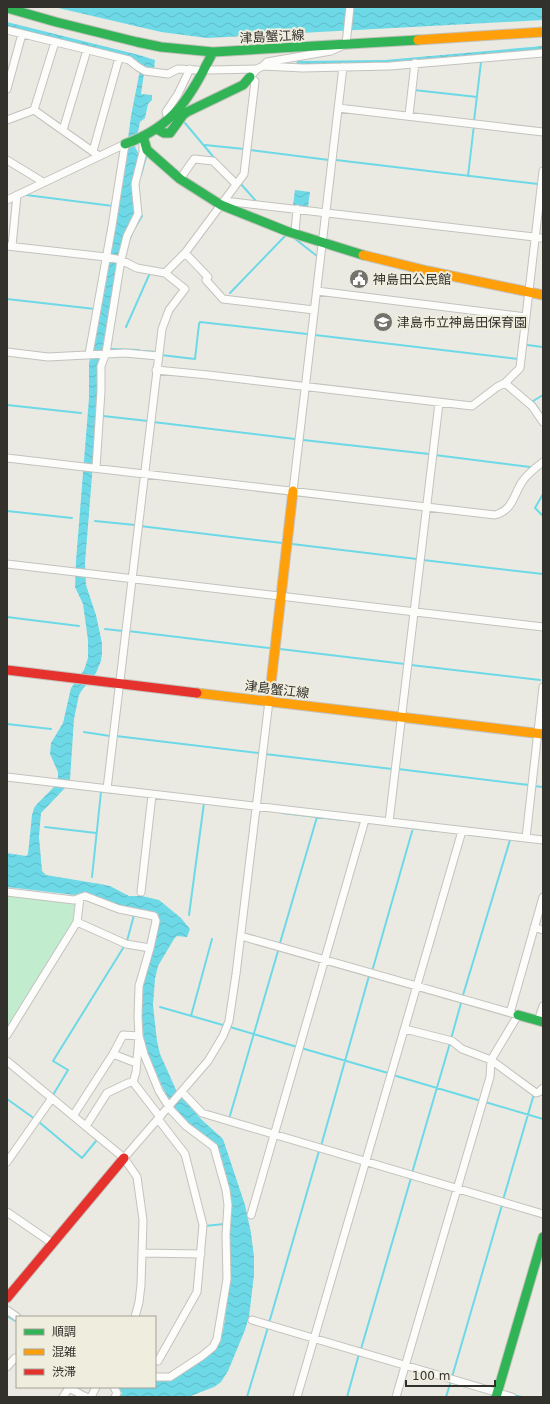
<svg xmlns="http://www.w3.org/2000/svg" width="550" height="1404" viewBox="0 0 550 1404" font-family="'DejaVu Sans','Noto Sans JP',sans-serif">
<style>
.green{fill:#c1edce}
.water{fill:url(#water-waves)}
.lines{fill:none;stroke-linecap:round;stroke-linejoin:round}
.stream{stroke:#6dd9e7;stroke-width:2}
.street-casing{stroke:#c3c2bd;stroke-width:9}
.fast-casing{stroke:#c3c2bd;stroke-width:11}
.slow-casing{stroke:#c3c2bd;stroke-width:11}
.jam-casing{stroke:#c3c2bd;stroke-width:11}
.street{stroke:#fcfcfb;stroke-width:7}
.fast{stroke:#30b455;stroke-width:9}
.slow{stroke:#ff9f0a;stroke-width:9}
.jam{stroke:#e5322d;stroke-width:9}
.labels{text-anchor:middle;stroke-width:4;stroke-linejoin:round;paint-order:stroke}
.street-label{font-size:13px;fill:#32312c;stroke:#efedde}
.poi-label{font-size:13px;fill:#32312c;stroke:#efedde;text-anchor:start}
</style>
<defs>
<pattern id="water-waves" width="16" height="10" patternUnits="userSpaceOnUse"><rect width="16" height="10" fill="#6dd9e7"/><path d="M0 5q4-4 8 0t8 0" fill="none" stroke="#5fbbc6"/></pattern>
</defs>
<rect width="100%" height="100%" fill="#ebeae2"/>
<!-- green -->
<path class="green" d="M7,894L76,902L77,903L75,921L7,1031Z"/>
<!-- water -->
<path class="water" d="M54,7H543V20L207,38L161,32Z
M7,22L139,55L155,60L154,69L145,67L141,94L152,95V100L148,104L145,118L140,122L135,147L139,154L134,214L124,234L119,252L108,320L99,365V389L85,563L86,585L96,615L102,643V653L101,661L96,673L82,690L79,695L74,719L70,780L66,787L41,813L39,837L42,871L46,875L100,884L110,886L129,896H142L159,900L181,918L190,929L187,937L177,936L174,939L158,966L155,979L153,1005L157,1041L160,1054L177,1092L201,1119L223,1139L245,1205L251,1233L254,1257V1275L249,1317L245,1330L228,1371L221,1382L214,1387L188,1397H120L122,1393L118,1387H155V1380L168,1381L172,1379L198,1363L215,1349L219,1344L224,1326L231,1270L229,1231L230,1202L227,1177L216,1145L213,1141L196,1130L173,1108L148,1058L144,1044L141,1006L142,993L145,976L157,932L159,916L158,914L117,906L81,893L75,895L7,887V853L26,856L28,854L32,815L34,808L37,804L54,787L56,784L58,777V772L50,754L51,743L63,723L71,688L84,670L88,658V640L83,604L75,587L76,561L89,398V363L98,327L119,207L131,116L141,65L136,60L128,57L7,28Z
M543,46V50L395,63L296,65L297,61L385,60Z
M295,190L310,192L308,207L293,205Z"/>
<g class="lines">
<!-- stream -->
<path class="stream" d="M414,90L477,97
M474,121L481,62
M185,123L216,160
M205,145L244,149
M250,150L329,160
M336,160L538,184
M141,175L146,157
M468,176L474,125
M240,183L256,201
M26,195L113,206
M294,238L317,256
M129,241L133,231L142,216
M230,293L286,235
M7,299L95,309
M126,327L150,273
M315,335L518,359V356
M527,345L543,347
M109,349L139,350
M145,351L156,352
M161,355L195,359L199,324L200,322L307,334
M543,395L533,401L543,416
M7,405L81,413
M103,416L148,421
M153,422L295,439
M303,440L429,454
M435,455L530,467
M543,494L535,508L543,516
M7,511L72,518
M95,521L135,525
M140,526L282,543
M292,544L417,559
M423,560L543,574
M7,617L79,626
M105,629L123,631
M128,631L269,648
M280,649L405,664
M411,665L540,680
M7,724L51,729
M84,732L110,736
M116,736L259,753
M265,754L392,769
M398,769L529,785
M534,786L543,787
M97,791L116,793
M282,813L343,820
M45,827L96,833
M403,827L437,831
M465,834L524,841
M92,877L101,792
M189,915L204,803
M127,941L134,915
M280,943L317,817
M373,968L413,828
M463,995L510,840
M160,1007L223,1025
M191,1016L212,939
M230,1027L297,1047
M451,1039L461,1003
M301,1048L388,1073
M393,1075L481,1101
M53,1095L68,1070L53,1061L125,945
M7,1099L35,1119
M485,1102L543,1119
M229,1119L278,951
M39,1122L82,1158L96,1141
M321,1146L369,976
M412,1173L450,1043
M503,1200L534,1094
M205,1226L224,1224
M7,1316L17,1322
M269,1323L319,1151
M361,1349L411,1178
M452,1377L502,1205
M513,1395L522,1397
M247,1397L268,1327
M347,1397L359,1354
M446,1397L451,1381"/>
<!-- street casing -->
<g class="street-casing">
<path id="street" d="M7,30L129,60L138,67L145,71L168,74L178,69L197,70
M263,66L303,68L390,66L543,53
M210,70L257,69
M7,89L22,34
M338,108L543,132
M34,110L55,42
M409,115L415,63
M7,120L34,110L99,156
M169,120L166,112L178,94L190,69
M63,130L87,50
M93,151L119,58
M7,160L43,182
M180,179L194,159L213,161L236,184
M7,200L125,144
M224,201L543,238
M295,232L297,209
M7,246L106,257L121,260L137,268L165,273L185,289L169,310L162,329L107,789
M12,246L17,195
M185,253L208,277L206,280L223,299L314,310
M165,273L185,253L244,174L255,81L250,77L257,69L263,66L267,62L331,51L346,44L350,7
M317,291L526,317
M7,352L48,357L125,353L158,356
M89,354L112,226L125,144
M156,370L208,375L472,406L497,387L505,383L520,368L543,171
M505,383L532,406L543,422
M7,458L495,515C513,510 513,496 522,482C527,474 535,468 543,462
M96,468L101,391V366L106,353L121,260L127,236L138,214L135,184L143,152V143
M293,491L343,67
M7,564L543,627
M7,777L543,840
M389,822L439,403
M526,838L543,687
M7,892L74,900L85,896L119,909L154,916L156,921L150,948
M141,892L152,795
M77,922L126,944L150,948L139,986L138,1017L139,1036L144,1054L159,1091L171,1110L186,1126L214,1147L226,1190L228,1205L226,1234L227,1279L217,1339L213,1347L202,1356L170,1377H155
M534,927L543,930
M241,936L518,1015L491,1060L490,1077L396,1397
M510,1013L543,897
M538,1021L543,1006
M405,1029L452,1041L462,1049L491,1060L536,1093L539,1092L543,1088
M7,1035L77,922L80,898
M113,1054L136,1063
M7,1061L124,1158L137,1177L143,1220L141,1285L139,1302L135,1317
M133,1082L160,1117
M182,1092L202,1113L543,1214
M73,1116L113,1054L123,1035L139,1036L136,1072L133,1082L128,1083L107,1093L86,1126
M158,1119L185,1154L203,1225L197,1292L158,1361
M124,1158L208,1061L223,1036L229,1021L236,974L269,701
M7,1162L52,1098
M7,1212L52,1243
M251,1215L365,820
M142,1253L201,1254
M7,1310L17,1317
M252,1320L512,1397
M7,1367L15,1358L17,1359
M114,1387L117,1393L115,1397
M63,1397L69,1388L86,1397
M91,1397L96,1387
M297,1397L462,831"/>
</g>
<!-- fast casing -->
<g class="fast-casing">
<path id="fast" d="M7,8L56,22L137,42L161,47L213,52L418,40
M157,129L164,133H170L183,115L187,112L243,85L250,77
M143,136L147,150L180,179L221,205L286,231L363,255
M125,144C175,126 190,97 213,52
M518,1015L543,1022
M496,1397L543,1237"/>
</g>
<!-- slow casing -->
<g class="slow-casing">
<path id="slow" d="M418,40L543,32
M363,255L428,271L543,295
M197,693L543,734
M269,701L293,491"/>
</g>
<!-- jam casing -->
<g class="jam-casing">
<path id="jam" d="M7,670L197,693
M7,1298L124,1158"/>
</g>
<!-- street -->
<use href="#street" class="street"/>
<!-- fast -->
<use href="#fast" class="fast"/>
<!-- slow -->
<use href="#slow" class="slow"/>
<!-- jam -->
<use href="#jam" class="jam"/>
</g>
<!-- icons -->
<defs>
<g id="civic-disc" transform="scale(1)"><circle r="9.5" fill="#73726c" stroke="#efedde"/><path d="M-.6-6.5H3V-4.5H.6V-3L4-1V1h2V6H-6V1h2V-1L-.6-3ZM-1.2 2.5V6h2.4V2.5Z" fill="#fff"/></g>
<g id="school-disc" transform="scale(1)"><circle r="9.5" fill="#73726c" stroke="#efedde"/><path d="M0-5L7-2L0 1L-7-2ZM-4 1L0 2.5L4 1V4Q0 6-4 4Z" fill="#fff"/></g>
</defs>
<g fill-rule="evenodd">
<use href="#civic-disc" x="359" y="279"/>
<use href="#school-disc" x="383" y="322"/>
</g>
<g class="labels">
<!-- street labels -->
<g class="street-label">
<text transform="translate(272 36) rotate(-3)" y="5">津島蟹江線</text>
<text transform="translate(277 689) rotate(7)" y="5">津島蟹江線</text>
</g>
<!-- poi labels -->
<g class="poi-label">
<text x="373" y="284">神島田公民館</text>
<text x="397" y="327">津島市立神島田保育園</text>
</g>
</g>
<!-- border -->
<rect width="550" height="1404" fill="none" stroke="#32312c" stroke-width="16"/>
<!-- legend -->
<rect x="16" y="1316" width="140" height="72" fill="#efedde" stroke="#a3a297"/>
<rect x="24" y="1329" width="20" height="6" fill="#30b455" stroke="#a3a297"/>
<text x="52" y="1336" font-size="12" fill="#32312c">順調</text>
<rect x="24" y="1349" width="20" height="6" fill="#ff9f0a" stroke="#a3a297"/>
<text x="52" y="1356" font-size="12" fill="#32312c">混雑</text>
<rect x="24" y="1369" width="20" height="6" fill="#e5322d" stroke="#a3a297"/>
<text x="52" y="1376" font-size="12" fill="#32312c">渋滞</text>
<!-- scale -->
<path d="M406 1380v6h89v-6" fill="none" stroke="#32312c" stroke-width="2"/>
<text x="412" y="1380" font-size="12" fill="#32312c" stroke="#efedde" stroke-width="3" paint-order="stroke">100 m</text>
</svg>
